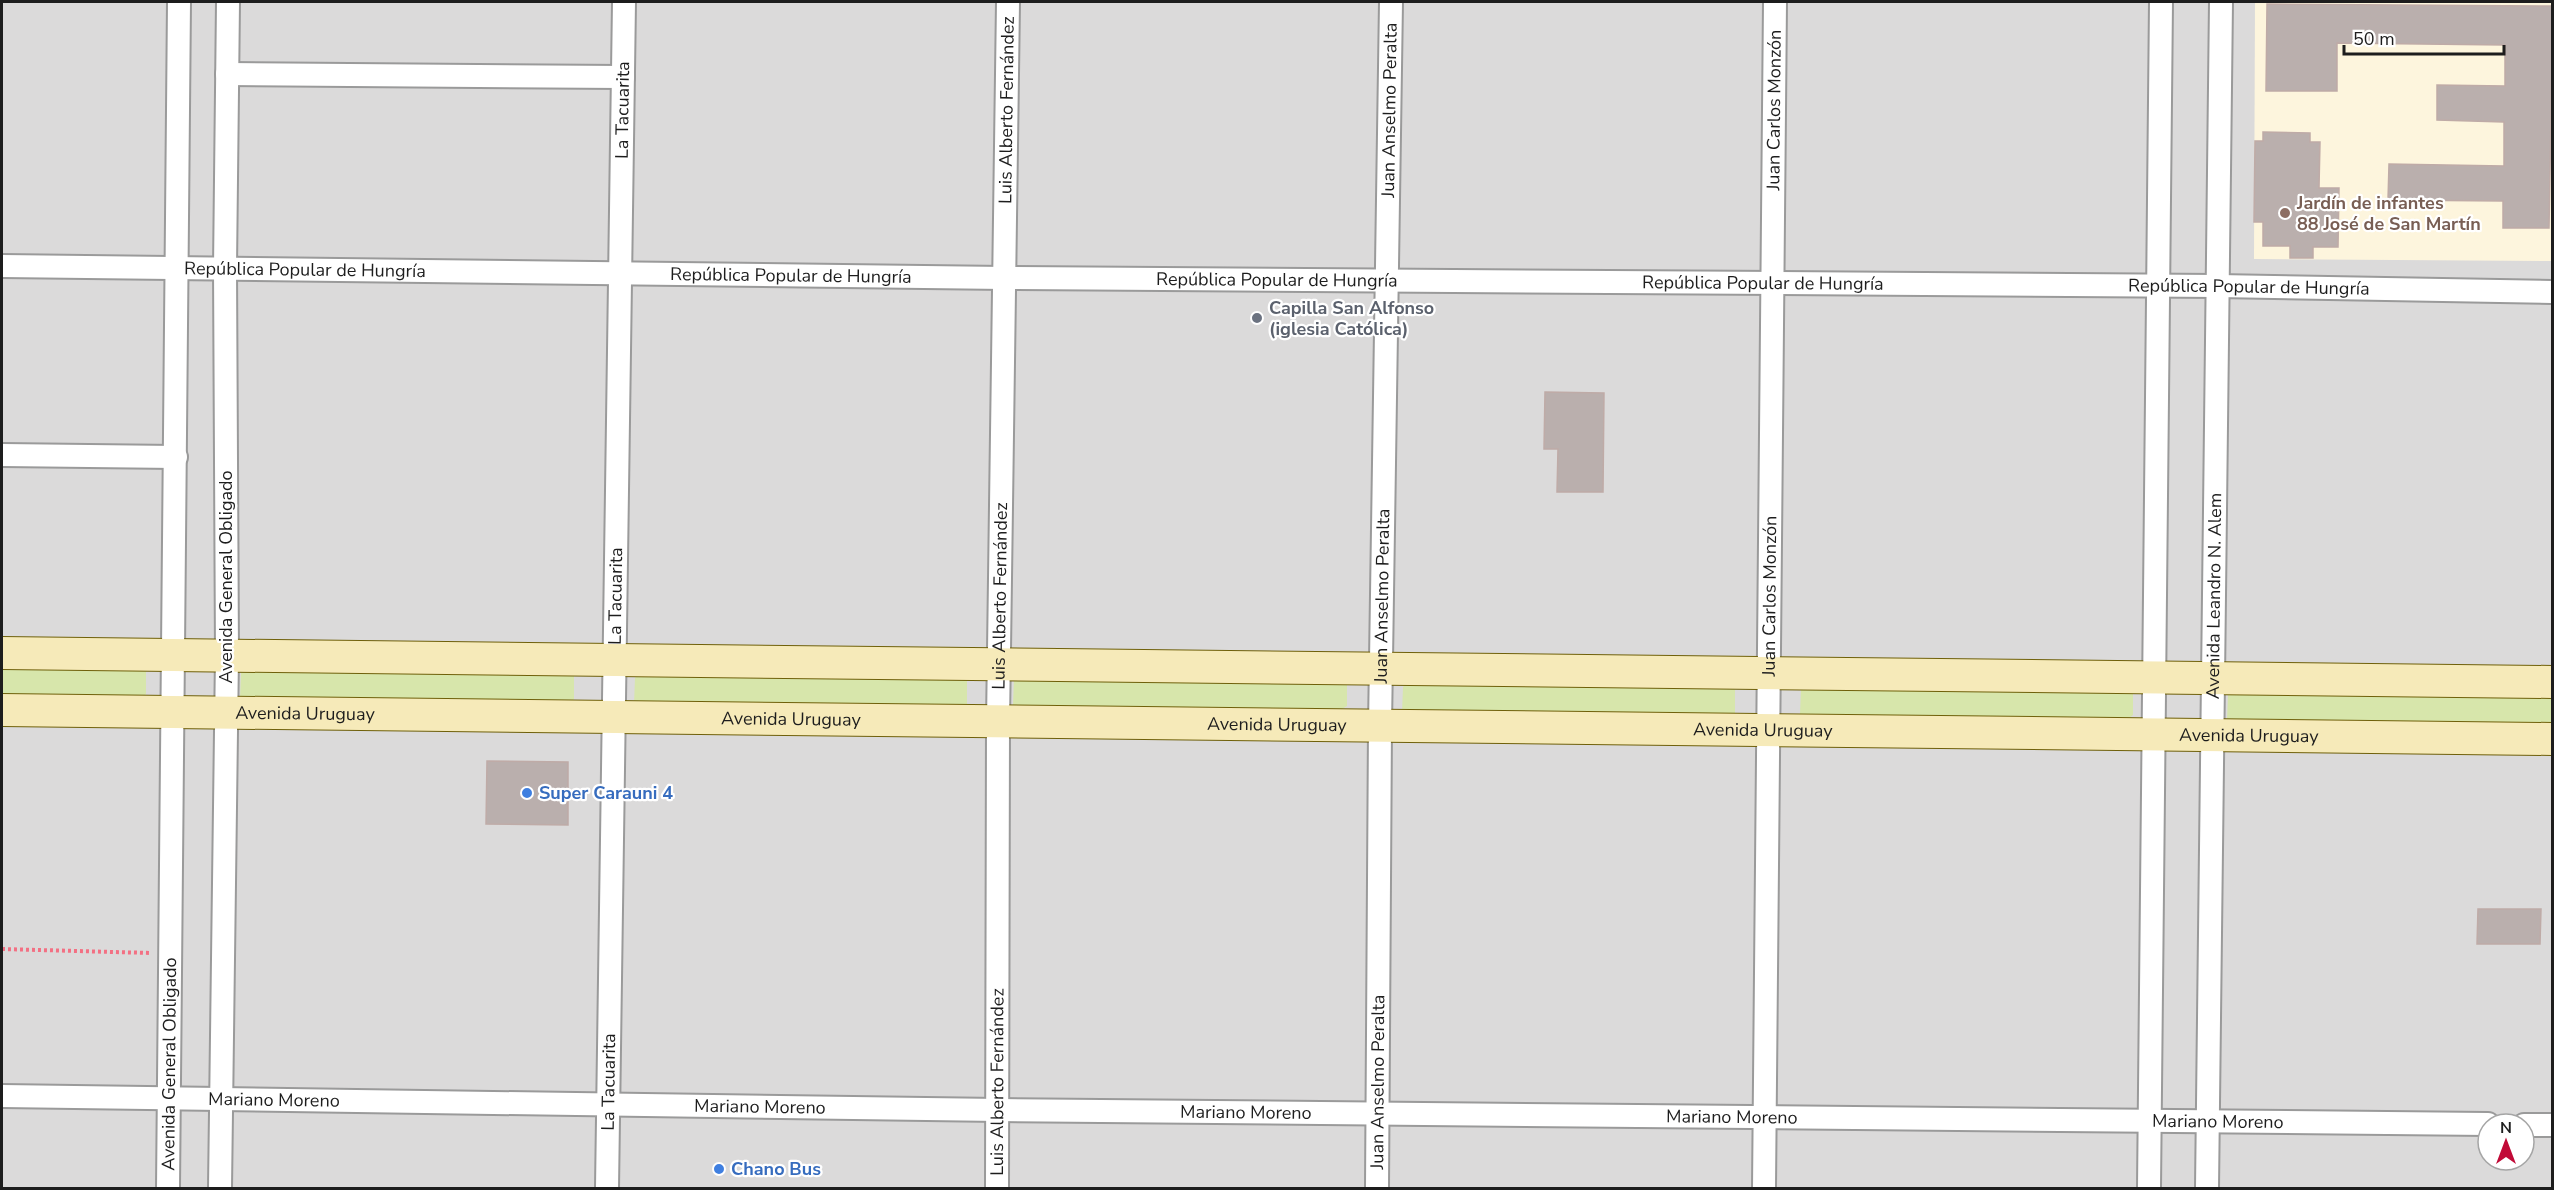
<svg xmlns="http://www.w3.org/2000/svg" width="2554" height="1190" viewBox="0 0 2554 1190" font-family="'Nunito Sans',sans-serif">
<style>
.residential{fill:#dbdada;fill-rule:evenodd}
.education{fill:#fdf5dd}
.grass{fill:#d7e6ab}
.building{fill:#baafad;stroke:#bfaba7;stroke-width:1.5}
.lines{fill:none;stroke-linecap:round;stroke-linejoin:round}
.street-casing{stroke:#9a9a9a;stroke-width:26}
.secondary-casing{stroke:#6f600a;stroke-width:34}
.path{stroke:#f37083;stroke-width:4;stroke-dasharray:3 3;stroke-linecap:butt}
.street{stroke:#fff;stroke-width:22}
.secondary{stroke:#f6eab9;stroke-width:32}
.education-dot{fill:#8d6e63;stroke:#fff;stroke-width:2}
.worship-dot{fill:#6b7280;stroke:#fff;stroke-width:2}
.shop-dot{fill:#3f7fe0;stroke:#fff;stroke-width:2}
.labels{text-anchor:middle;stroke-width:4.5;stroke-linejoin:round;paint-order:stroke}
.street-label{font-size:18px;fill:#1d1d1d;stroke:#fff}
.education-label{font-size:18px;font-weight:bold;fill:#785e54;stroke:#fff;text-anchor:start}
.worship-label{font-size:18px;font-weight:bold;fill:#5b616d;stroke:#fff;text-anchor:start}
.shop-label{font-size:18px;font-weight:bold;fill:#366cbe;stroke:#fff;text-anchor:start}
</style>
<rect width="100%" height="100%" fill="#eee8e4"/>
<!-- residential -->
<path class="residential" d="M2,2H2552V1188H2ZM2488,1124H2524V1160H2488Z"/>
<!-- education -->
<path class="education" d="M2255,2H2552V261L2254,259Z"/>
<!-- grass -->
<path class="grass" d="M2,662L141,664L146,671V694L141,698H2Z
M247,666L568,669L574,676V699L569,703L240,699L241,672Z
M641,671L962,675L967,681V705L963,709L634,704L635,678Z
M1014,678L1347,682V706L1342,709H1020L1013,705Z
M1409,680L1730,683L1735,690V714L1730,717L1402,713L1403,687Z
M1801,688L2133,691V715L2128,719H1807L1800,714Z
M2235,689L2552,692V726L2227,721L2228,695Z"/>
<!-- building -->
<path class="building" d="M2267,4L2553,6L2549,228H2503V201L2388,200L2389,164L2504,166V122L2437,120V85L2505,86V45L2337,43V91H2266Z
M2263,132L2310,133V142H2320L2319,188H2339L2338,247H2313V258H2290V246H2263V222H2254L2255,141H2263Z
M1545,392L1604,393L1603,492H1557L1558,449H1544Z
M487,761L568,762V825L486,824Z
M2478,909H2541L2540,944H2477Z"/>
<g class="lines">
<!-- street casing -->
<g class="street-casing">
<g id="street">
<path d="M227,74L623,77"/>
<path id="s1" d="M2,266L1005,278L2218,286L2552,292"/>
<path d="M2,455L176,457"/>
<path id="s2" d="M2,1096L999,1110L2488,1124"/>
<path d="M2524,1125H2552"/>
<path id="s3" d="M168,1188L179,2"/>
<path d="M220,1188L227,655L225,268L228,2"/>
<path id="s4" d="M607,1188L624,2"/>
<path id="s5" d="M997,1188L998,722L1008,2"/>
<path id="s6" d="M1377,1188L1380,726L1391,2"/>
<path id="s7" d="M1764,1188L1775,2"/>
<path d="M2149,1188L2161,2"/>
<path id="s8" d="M2207,1188L2221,2"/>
</g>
</g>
<!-- secondary casing -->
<g class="secondary-casing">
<g id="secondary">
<path d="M2,653L2552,682"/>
<path id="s9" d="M2,710L2552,739"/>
</g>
</g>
<!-- path -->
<path class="path" d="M2,949L151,953"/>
<!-- street -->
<use href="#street" class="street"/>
<!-- secondary -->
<use href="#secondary" class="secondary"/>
</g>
<!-- markers -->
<circle class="education-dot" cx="2285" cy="213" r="6"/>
<circle class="worship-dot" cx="1257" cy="318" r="6"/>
<g class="shop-dot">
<circle cx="527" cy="793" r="6"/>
<circle cx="719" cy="1169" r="6"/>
</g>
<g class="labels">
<!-- street labels -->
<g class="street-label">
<text dy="6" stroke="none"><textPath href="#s4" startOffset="1078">La Tacuarita</textPath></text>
<text dy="6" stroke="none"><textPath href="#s5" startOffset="1078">Luis Alberto Fernández</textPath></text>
<text dy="6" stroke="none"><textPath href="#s6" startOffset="1078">Juan Anselmo Peralta</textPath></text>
<text dy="6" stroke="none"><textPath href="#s7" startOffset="1078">Juan Carlos Monzón</textPath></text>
<text dy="6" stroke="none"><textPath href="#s1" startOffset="303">República Popular de Hungría</textPath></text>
<text dy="6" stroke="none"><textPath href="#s1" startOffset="789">República Popular de Hungría</textPath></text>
<text dy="6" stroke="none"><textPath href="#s1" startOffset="1275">República Popular de Hungría</textPath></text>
<text dy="6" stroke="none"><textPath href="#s1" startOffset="1761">República Popular de Hungría</textPath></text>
<text dy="6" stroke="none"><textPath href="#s1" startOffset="2247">República Popular de Hungría</textPath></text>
<text transform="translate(226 577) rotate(-90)" y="6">Avenida General Obligado</text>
<text dy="6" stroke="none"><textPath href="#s4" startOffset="592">La Tacuarita</textPath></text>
<text dy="6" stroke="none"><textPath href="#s5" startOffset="592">Luis Alberto Fernández</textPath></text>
<text dy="6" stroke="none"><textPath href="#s6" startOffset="592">Juan Anselmo Peralta</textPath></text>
<text dy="6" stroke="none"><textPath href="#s7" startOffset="592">Juan Carlos Monzón</textPath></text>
<text dy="6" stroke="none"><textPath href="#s8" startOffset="592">Avenida Leandro N. Alem</textPath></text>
<text dy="6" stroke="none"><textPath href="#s9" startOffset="303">Avenida Uruguay</textPath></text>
<text dy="6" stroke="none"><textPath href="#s9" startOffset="789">Avenida Uruguay</textPath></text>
<text dy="6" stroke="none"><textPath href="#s9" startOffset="1275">Avenida Uruguay</textPath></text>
<text dy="6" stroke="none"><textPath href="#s9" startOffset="1761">Avenida Uruguay</textPath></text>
<text dy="6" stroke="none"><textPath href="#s9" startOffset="2247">Avenida Uruguay</textPath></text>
<text dy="6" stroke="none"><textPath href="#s3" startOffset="124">Avenida General Obligado</textPath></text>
<text dy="6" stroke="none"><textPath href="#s4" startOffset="106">La Tacuarita</textPath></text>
<text dy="6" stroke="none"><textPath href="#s5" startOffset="106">Luis Alberto Fernández</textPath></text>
<text dy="6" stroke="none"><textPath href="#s6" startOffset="106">Juan Anselmo Peralta</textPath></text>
<text dy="6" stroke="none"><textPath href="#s2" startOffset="272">Mariano Moreno</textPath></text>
<text dy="6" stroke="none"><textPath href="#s2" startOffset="758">Mariano Moreno</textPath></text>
<text dy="6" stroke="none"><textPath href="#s2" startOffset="1244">Mariano Moreno</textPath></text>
<text dy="6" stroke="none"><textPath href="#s2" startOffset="1730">Mariano Moreno</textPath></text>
<text dy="6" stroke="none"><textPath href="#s2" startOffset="2216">Mariano Moreno</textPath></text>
</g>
<!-- education labels -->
<g class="education-label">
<text x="2297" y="209">Jardín de infantes<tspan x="2297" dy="21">88 José de San Martín</tspan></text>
</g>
<!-- worship labels -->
<g class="worship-label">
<text x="1269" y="314">Capilla San Alfonso<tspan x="1269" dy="21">(iglesia Católica)</tspan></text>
</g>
<!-- shop labels -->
<g class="shop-label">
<text x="539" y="799">Super Carauni 4</text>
<text x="731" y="1175">Chano Bus</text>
</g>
</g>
<!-- border -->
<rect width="2554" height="1190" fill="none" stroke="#1d1d1d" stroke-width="6"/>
<!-- north arrow -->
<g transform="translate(2506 1142)"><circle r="28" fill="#ffffff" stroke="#a5a5a5" stroke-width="1.5"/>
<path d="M0-4.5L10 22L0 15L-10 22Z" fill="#c10a37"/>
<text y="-9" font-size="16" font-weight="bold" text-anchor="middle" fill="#1d1d1d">N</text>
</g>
<!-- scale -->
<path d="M2344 45v9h160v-9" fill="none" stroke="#1d1d1d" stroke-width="3"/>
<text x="2353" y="45" font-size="18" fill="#1d1d1d" stroke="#ffffff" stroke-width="4.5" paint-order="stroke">50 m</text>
</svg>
